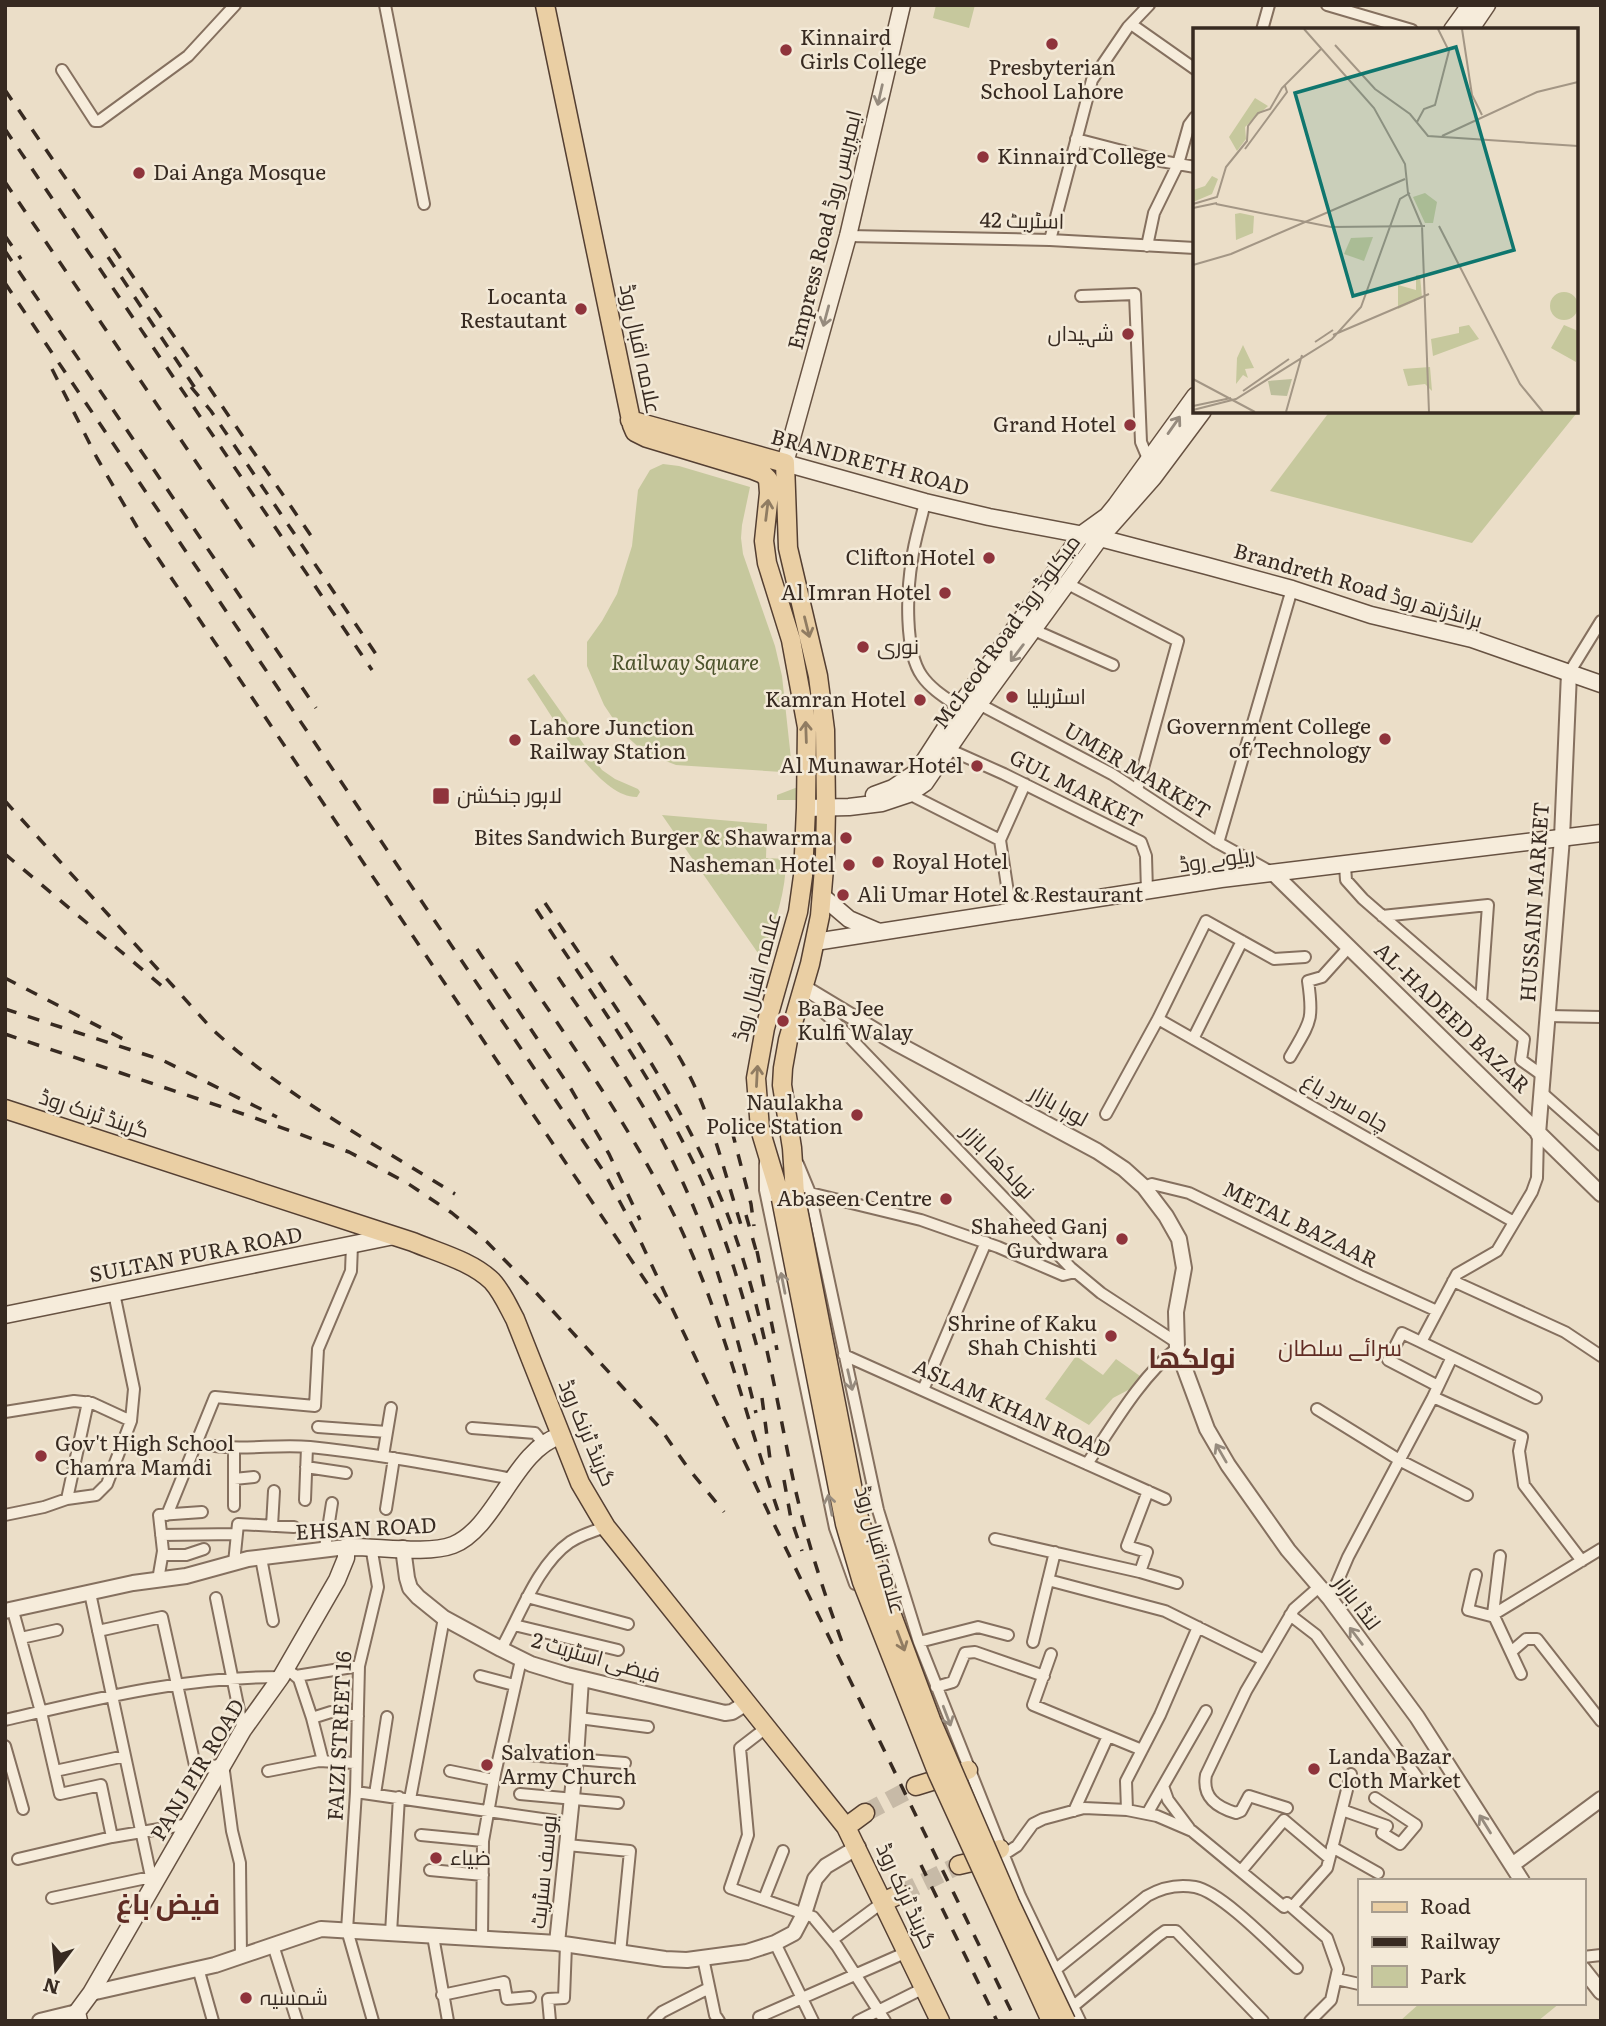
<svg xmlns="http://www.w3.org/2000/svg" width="1606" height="2026" viewBox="0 0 1606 2026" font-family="Literata,Cairo,serif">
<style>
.green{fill:#c6c89d}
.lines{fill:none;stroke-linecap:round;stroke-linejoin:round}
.primary-tunnel{stroke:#c7baa7;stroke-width:18;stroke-dasharray:18 9;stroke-linecap:butt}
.minor-casing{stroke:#85705f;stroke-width:14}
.tertiary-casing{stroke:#85705f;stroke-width:18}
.secondary-casing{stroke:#675242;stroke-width:19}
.primary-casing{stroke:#543f32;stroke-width:21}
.minor{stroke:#f6ecdb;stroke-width:10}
.tertiary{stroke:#f6ecdb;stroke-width:14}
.secondary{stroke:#f6ecdb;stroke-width:16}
.primary{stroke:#eacfa4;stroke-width:18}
.rail{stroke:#372a21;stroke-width:3.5;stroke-dasharray:12 12;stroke-linecap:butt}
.primary-bridge-casing{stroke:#543f32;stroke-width:21;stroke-linecap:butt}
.primary-bridge{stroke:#eacfa4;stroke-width:18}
.oneway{stroke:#968b7e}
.oneway2{stroke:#907c62}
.poi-dot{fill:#8f343c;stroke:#f3e9d7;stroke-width:2.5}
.labels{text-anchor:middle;stroke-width:5;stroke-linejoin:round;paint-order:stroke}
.poi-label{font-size:21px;fill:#372a21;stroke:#f3e9d7;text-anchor:start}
.street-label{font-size:21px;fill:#372a21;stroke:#f3e9d7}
.park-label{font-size:21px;font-style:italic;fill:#4a512a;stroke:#f3e9d7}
.neighbourhood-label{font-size:23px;fill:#602c24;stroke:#f3e9d7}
.district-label{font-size:28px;font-weight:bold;fill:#602c24;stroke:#f3e9d7}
.inset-road{fill:none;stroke:#a39685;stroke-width:2}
.view{fill:#0f766e;fill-opacity:0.15;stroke:#0f766e;stroke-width:3.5}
.inset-edge{fill:none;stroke:#372a21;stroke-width:3.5}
</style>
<rect width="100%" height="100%" fill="#ebdec8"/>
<!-- green -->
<path class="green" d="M936,5H975L969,28L933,18Z
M1576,406L1580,409L1472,543L1270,491L1330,411H1576Z
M663,464L679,466L750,487L742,525L741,538L743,554L775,646L782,676L791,759L785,771L782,772L676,765L645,753L622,732L604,705L587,666V642L602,621L617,594L632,546L638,490L650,470Z
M534,674L602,770L615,779L638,789L640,792L637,797C597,798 549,710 527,679Z
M798,787V800H777V795Z
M662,815L767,824L766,858L786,859C786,892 775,927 760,956Z
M1076,1356L1103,1375L1116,1359L1140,1376L1132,1388L1113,1398L1089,1425L1045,1399Z
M1420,2003H1560L1538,2021H1400Z"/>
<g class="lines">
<!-- primary-tunnel -->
<path class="primary-tunnel" d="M865,1813L916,1786
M900,1894L959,1865"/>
<!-- minor casing -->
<g class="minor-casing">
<path id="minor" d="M385,5L424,204
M1327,5L1412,30
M1131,24L1195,69
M1262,30L1269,5
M62,70L95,121H99L188,56L235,5
M1076,139L1161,161L1195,167
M848,236L1050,240L1195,248
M1050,240L1092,80L1128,27L1149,5
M1147,246L1154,213L1178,164L1189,125L1195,117
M1081,296L1135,294L1141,442L1149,461
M925,502C921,521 914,541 912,560C907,590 904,651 922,676C931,689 946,698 959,707
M1068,584L1178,641L1137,790
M1034,630L1113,665
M1569,673L1601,621
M979,704L1112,774L1215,841L1273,873
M948,749L1004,774L1141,842L1146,856L1147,892
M909,794L1000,840
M1218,843L1292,589
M1345,866L1346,880L1363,899L1524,1039L1521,1060L1542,1075
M1011,912L1000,840L1025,784
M1382,916L1488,905L1481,1002
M798,1003L822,1011L837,1024L1071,1268L1101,1293L1176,1342
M1547,1016L1601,1017
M1158,1019L1514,1222
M1193,1039L1242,941
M1290,1057C1310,1022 1314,1022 1308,981L1322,977L1349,947
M1541,1092L1601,1145
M1106,1114L1158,1019L1206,921L1274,959L1305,957
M765,1163V1190L835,1528L855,1584
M798,1164L810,1193L878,1510L919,1642L1020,1896L1080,2021
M1144,1187L1152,1184L1189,1193L1360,1276L1437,1311
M810,1193L921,1220L998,1247L1063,1275L1075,1272
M1453,1281L1565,1332L1601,1356
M1421,1342L1536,1398
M844,1355L1165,1499
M1452,1357L1433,1397L1522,1437L1519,1451L1524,1485L1582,1561
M1438,1386L1388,1360L1402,1333L1421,1342L1457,1274L1497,1251L1532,1192L1537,1178L1538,1134
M923,1390L986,1242
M1317,1409L1401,1461L1467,1495
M5,1412L74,1401L92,1403L131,1421
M318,1427L387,1432
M472,1428L535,1433L543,1443
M197,1443C234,1452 272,1444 310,1447C378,1454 446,1467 513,1479
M234,1448V1506
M383,1456L391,1408
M1087,1464C1114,1424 1139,1379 1177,1348
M306,1467L346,1473
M234,1479L254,1477
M67,1499L88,1402
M305,1500L307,1447
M386,1509L394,1458
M5,1515L44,1507L67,1499L96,1495L107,1484L131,1421L134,1389L114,1293
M167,1515L215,1397L315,1406L318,1349L351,1271L352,1245
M272,1526L274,1491
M161,1535L237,1534
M995,1539L1140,1572L1177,1583
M371,1546L378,1587L359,1666L356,1792L347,1930L373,2021
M325,1548L332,1503
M163,1555H186L204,1549
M1500,1556L1493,1614L1521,1674
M261,1558L273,1621
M234,1563L238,1524L294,1527
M1140,1572L1147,1552L1127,1546L1148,1491
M1476,1575L1468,1610L1491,1616L1601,1549
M158,1580L163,1551L159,1515L202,1512
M1048,1580L1165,1611L1264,1660
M90,1593L153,1886
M527,1597L628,1624
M216,1598L243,1730
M1330,1599L1348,1557L1433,1397
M13,1611L41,1712L60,1794L101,1785L112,1837L189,1824
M1290,1615L1316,1635L1419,1780
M514,1625L618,1650
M98,1631L162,1617L196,1770L223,1764L232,1831L240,1863L241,1956
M21,1638L57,1630
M919,1642L978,1627L1008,1635
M1033,1642L1055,1552
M501,1649C520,1616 537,1565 570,1542C581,1535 593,1531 606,1527
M1511,1652L1526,1639H1537L1601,1721
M1051,1654L1033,1705L1142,1750
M286,1668L299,1679L312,1718L331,1712L358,1716
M296,1676L359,1666
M480,1676L514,1685
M936,1687L953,1682L965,1653L975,1652L1044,1676
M312,1718L323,1761
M579,1718L648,1727
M5,1720C99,1698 183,1677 281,1677
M766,1728L740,1748L748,1835L730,1888L813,1917L837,1946L885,2021
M5,1746L23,1809
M527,1755L625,1763
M55,1771L125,1756
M268,1771L319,1761L355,1763
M450,1771L494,1780
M1163,1786L1168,1800L1189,1828
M356,1792L570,1823
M375,1794L387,1717
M520,1794L618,1803
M410,1799L444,1618
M1287,1808L1249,1796L1241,1811L1236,1813C1216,1807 1202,1797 1206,1775L1246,1691L1294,1609L1319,1587
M1127,1810L1126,1781L1160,1715L1198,1627
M1342,1810L1387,1826L1382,1833L1400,1844L1416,1825L1375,1798
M1074,1811L1108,1736
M1147,1814L1206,1711
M421,1835L483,1841
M567,1845L630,1851L620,1953
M1332,1847L1378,1873
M1003,1855L1017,1846L1033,1824L1043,1819L1084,1808L1127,1810L1157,1816L1192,1831L1284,1907L1287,1903L1327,1938L1338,1969L1331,2000L1310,2021
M18,1859L112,1837
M430,1870L483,1875
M1241,1871L1284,1820L1329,1858
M52,1898L151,1877
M764,1899L783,1851
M1292,1907L1327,1868L1351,1774
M391,1933L399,1797
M433,1936L448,2021
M482,1939L483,1841L495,1774L521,1660
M832,1940L883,1902
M775,1943L813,2021
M273,1945L297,2021
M1583,1957L1601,1955
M703,1958L715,2015L719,2021
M198,1968L213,2021
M1050,1974L1147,1896C1161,1888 1178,1884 1195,1887C1222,1892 1275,1948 1297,1968
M1337,1979L1359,1984
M442,1995L504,1982L507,1999L530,1997
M1070,2009L1158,1936L1165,1931H1176L1263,2021
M759,2017L907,1952
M550,2021L548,1999L564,1998L566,1945
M653,2021L662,2012L709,1988
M858,2021L924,1988"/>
</g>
<!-- tertiary casing -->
<g class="tertiary-casing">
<path id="tertiary" d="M1273,873L1601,1194
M803,987L896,1043L1097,1151L1124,1169L1144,1187L1166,1216L1179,1239L1184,1268L1176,1312L1177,1348L1207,1429L1228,1465L1288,1550L1330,1599L1417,1717L1522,1881
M1538,1134L1562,838L1569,673
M403,1548L407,1578L410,1588L418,1597L444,1618L501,1649L531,1664L567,1675L725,1713L732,1712L745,1704
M5,1611L133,1583L186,1576L248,1559L346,1547
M1512,1865L1601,1799
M557,1943L576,1758L581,1679
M1583,1969L1601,1992
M91,1993L215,1965L321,1929L557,1943L665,1959L687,1960L747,1952L775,1943L794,1933L804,1914L815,1879L826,1866L858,1847
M40,2021L77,2012"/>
</g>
<!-- secondary casing -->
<g class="secondary-casing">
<path id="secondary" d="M902,5L848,236L785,463L925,502L989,517L1100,538L1207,566L1292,589L1371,615L1472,639L1601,684
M1452,30L1470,5
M1470,30L1487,5
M874,795L893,788L917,772L959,707L1082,534L1107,516L1116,505L1195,396
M806,808L849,807L882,803L909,794L925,783L979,704L1100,538L1153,478L1203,411
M822,896L849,919L877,931
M815,942L1221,879L1601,833
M5,1315L394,1236
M79,2021L77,2012L91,1993L243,1730L281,1677L337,1580L346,1558V1547C376,1546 427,1555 453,1545C496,1528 515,1449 560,1436"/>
</g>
<!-- primary casing -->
<g class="primary-casing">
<path id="primary" d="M545,5L632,425L635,432L647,438L753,470L763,474L768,479L769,493L764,541L767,563L791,640L807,727L806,808L803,876L798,912L765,1028L756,1078L760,1129L781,1199
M630,420L785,463L788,548L818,676L825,730L826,808L825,856L820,916L810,964L788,1040L783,1068L782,1085L792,1148L795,1194
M5,1109L413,1242C439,1253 471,1261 492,1281C502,1292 508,1306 515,1319L580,1483L606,1527L846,1827L940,2021
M916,1786L968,1770
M846,1827L865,1813
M959,1865L972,1862L1000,1849
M883,1902L900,1894"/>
</g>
<!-- minor -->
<use href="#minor" class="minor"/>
<!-- tertiary -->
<use href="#tertiary" class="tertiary"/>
<!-- secondary -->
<use href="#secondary" class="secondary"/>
<!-- primary -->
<use href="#primary" class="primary"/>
<!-- rail -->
<path class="rail" d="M5,90L316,543
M5,129L372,670
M5,182L254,547
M5,236L21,259
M5,251L316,708
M108,257L199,394
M5,283L604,1172L638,1236L772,1520L1016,2021
M52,369L97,458L137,527L661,1304
M191,387L211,411L382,663
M5,801L213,1030C285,1096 372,1142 455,1194
M5,854L169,992
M545,903C617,1009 694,1115 736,1238C761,1310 774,1384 789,1459C801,1522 820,1582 842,1642
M536,909C591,993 651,1075 695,1166C722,1223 740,1286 757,1347
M477,949L571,1089L609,1154L640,1220
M611,956C641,1001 678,1046 699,1096C717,1139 728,1184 742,1228
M516,962C575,1049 636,1135 681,1229C723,1319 746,1417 778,1511
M558,977C599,1038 642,1097 674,1164C713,1242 735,1328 756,1413
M5,978L123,1039
M5,1009L162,1060L277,1117
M5,1034L252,1117L349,1152L407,1183L452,1213L487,1242L529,1285L660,1428L688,1468L724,1512
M732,1131L751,1204L754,1226
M746,1215L759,1261
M757,1251L777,1350
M762,1398L770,1459
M784,1480L791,1519L802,1551
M921,1865L997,2021"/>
<!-- primary-bridge casing -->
<g class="primary-bridge-casing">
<path id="primary-bridge" d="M795,1194L857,1511L875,1570L931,1720L1010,1903L1066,2021
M781,1199L845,1524L862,1582L937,1772L1051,2021"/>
</g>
<!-- primary-bridge -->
<use href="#primary-bridge" class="primary-bridge"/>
</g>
<!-- one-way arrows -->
<defs><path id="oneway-shaft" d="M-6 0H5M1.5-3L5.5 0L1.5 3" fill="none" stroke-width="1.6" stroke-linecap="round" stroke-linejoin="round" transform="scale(1.75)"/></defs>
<g class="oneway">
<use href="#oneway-shaft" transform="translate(880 95) rotate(103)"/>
<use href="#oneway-shaft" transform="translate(826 316) rotate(105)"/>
<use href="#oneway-shaft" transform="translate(1174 425) rotate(-55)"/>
<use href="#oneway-shaft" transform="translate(1017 653) rotate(127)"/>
<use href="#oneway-shaft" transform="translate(783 1283) rotate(-101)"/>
<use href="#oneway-shaft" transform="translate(850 1380) rotate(77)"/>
<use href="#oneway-shaft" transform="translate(1221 1453) rotate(-120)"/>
<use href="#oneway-shaft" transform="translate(830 1505) rotate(-101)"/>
<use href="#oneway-shaft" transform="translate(1356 1636) rotate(-127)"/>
<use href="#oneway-shaft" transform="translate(947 1716) rotate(69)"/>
<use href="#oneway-shaft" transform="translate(1485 1824) rotate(-122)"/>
</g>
<g class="oneway2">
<use href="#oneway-shaft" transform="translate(767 510) rotate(-83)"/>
<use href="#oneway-shaft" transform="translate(807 627) rotate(76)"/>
<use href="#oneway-shaft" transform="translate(806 732) rotate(-92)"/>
<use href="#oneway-shaft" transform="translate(757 1076) rotate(-87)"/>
<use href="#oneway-shaft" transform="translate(901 1641) rotate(69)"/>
</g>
<!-- markers -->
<g class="poi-dot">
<circle cx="1052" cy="44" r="7"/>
<circle cx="786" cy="50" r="7"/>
<circle cx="983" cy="157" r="7"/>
<circle cx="139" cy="173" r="7"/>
<circle cx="581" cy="309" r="7"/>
<circle cx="1128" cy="334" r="7"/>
<circle cx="1130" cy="425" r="7"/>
<circle cx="989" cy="558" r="7"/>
<circle cx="945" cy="593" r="7"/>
<circle cx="863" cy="647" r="7"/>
<circle cx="1012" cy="697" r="7"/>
<circle cx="920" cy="700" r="7"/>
<circle cx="1385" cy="739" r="7"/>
<circle cx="515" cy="740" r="7"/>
<circle cx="977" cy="766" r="7"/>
<rect x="432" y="787" width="18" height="18" rx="3.5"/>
<circle cx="846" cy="838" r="7"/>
<circle cx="878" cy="862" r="7"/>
<circle cx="849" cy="865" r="7"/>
<circle cx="843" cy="895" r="7"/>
<circle cx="783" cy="1021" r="7"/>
<circle cx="857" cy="1115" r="7"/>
<circle cx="946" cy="1199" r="7"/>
<circle cx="1122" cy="1239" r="7"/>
<circle cx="1111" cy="1336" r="7"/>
<circle cx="41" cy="1456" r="7"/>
<circle cx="487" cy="1765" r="7"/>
<circle cx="1314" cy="1769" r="7"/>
<circle cx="436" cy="1858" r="7"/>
<circle cx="246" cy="1998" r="7"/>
</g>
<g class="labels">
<!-- poi labels -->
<g class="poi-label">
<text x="800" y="45">Kinnaird<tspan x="800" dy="24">Girls College</tspan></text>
<text x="1052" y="75" text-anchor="middle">Presbyterian<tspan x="1052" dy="24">School Lahore</tspan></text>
<text x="997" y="164">Kinnaird College</text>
<text x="153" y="180">Dai Anga Mosque</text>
<text x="567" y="304" text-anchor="end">Locanta<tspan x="567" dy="24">Restautant</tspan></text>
<text x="1114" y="341" text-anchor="end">شہیداں</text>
<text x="1116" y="432" text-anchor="end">Grand Hotel</text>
<text x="975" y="565" text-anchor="end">Clifton Hotel</text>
<text x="931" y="600" text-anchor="end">Al Imran Hotel</text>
<text x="877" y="654">نوری</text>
<text x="1026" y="704">اسٹریلیا</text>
<text x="906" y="707" text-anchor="end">Kamran Hotel</text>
<text x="1371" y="734" text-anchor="end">Government College<tspan x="1371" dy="24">of Technology</tspan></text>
<text x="529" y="735">Lahore Junction<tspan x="529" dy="24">Railway Station</tspan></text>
<text x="963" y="773" text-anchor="end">Al Munawar Hotel</text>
<text x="457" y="803">لاہور جنکشن</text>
<text x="832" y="845" text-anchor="end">Bites Sandwich Burger &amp; Shawarma</text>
<text x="892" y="869">Royal Hotel</text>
<text x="835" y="872" text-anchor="end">Nasheman Hotel</text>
<text x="857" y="902">Ali Umar Hotel &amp; Restaurant</text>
<text x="797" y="1016">BaBa Jee<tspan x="797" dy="24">Kulfi Walay</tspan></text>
<text x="843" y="1110" text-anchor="end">Naulakha<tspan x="843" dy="24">Police Station</tspan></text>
<text x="932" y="1206" text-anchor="end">Abaseen Centre</text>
<text x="1108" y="1234" text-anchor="end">Shaheed Ganj<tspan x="1108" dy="24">Gurdwara</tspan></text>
<text x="1097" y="1331" text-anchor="end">Shrine of Kaku<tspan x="1097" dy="24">Shah Chishti</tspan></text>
<text x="55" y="1451">Gov't High School<tspan x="55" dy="24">Chamra Mamdi</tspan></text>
<text x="501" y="1760">Salvation<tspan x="501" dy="24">Army Church</tspan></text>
<text x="1328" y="1764">Landa Bazar<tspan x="1328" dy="24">Cloth Market</tspan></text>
<text x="450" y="1865">ضیاء</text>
<text x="260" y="2005">شمسیہ</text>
</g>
<!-- street labels -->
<g class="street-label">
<text transform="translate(1022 221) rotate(1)" y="7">اسٹریٹ 42</text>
<text transform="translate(825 230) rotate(-76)" y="7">Empress Road ایمپریس روڈ</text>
<text transform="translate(640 349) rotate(78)" y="7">علامہ اقبال روڈ</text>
<text transform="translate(870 463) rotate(15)" y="7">BRANDRETH ROAD</text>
<text transform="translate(1358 586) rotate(16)" y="7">Brandreth Road برانڈرتھ روڈ</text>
<text transform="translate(1007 632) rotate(-54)" y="7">McLeod Road میکلوڈ روڈ</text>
<text transform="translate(1137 771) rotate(31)" y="7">UMER MARKET</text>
<text transform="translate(1076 789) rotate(27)" y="7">GUL MARKET</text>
<text transform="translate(1217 860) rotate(-8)" y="7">ریلوے روڈ</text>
<text transform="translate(1535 902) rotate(-86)" y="7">HUSSAIN MARKET</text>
<text transform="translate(757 977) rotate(-75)" y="7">علامہ اقبال روڈ</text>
<text transform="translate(1452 1018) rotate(44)" y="7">AL-HADEED BAZAR</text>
<text transform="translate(1345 1103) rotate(30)" y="7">چاہ سرد باغ</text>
<text transform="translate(1059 1106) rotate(29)" y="7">لوہا بازار</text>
<text transform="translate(94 1114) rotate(18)" y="7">گرینڈ ٹرنک روڈ</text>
<text transform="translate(998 1162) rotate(46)" y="7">نولکھا بازار</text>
<text transform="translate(1300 1225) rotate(26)" y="7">METAL BAZAAR</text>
<text transform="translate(196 1255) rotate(-11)" y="7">SULTAN PURA ROAD</text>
<text transform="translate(1012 1409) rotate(24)" y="7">ASLAM KHAN ROAD</text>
<text transform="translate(587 1433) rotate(67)" y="7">گرینڈ ٹرنک روڈ</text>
<text transform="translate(366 1529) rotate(-3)" y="7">EHSAN ROAD</text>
<text transform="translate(880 1550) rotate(74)" y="7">علامہ اقبال روڈ</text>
<text transform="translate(1357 1603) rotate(53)" y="7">لنڈا بازار</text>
<text transform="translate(596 1658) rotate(16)" y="7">فیضی اسٹریٹ 2</text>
<text transform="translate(340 1736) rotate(-87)" y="7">FAIZI STREET 16</text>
<text transform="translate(198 1770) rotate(-59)" y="7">PANJ PIR ROAD</text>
<text transform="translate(544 1872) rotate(-84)" y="7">یوسف سٹریٹ</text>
<text transform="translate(906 1896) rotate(65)" y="7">گرینڈ ٹرنک روڈ</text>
</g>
<!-- park labels -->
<g class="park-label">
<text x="685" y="670">Railway Square</text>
</g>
<!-- neighbourhood labels -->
<g class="neighbourhood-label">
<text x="1340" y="1356">سرائے سلطان</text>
</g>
<!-- district labels -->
<g class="district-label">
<text x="1192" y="1368">نولکھا</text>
<text x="168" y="1914">فیض باغ</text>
</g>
</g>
<!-- overview -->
<g transform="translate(1193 28)">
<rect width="385" height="385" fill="#ebdec8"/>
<path d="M62,70L75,78L52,99L53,111L44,123L36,109ZM19,148L25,151L19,166L0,174V162L12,158ZM232,165L244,174L240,195H232L220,169ZM47,185L61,188L60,205L43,212L42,186ZM180,209L171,233L151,226L158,210ZM223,247H227L229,270L205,281V257L223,262ZM357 278a14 14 0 1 1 28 0a14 14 0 1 1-28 0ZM276,297L286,311L240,328L238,311L266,305V299ZM371,297L385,303L383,334L358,320ZM50,317L61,340L52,341L55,350L50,347L43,356L44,330ZM237,339L239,363L232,356L215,358L210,341Z" fill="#c6c89d"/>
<path d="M99,351L94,368L78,367L75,353Z" fill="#bcbe9b"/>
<path class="inset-road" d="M111,1L181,80L212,136L215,165L229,198L236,384M269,1L279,67L289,87M142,17L182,61L217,86L235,108L385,118M224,94L231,81L242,77L256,23L245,1M249,108L344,64L385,54M52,121L94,64L92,58M0,176L24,169L33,139L54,113L55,98L65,85L77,81L89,60L129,20M23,176L138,199L232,198M0,180L24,175M246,198L327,356L350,384M0,237L38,226L212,151M140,307L236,266M122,314L140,302M0,351L62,384M50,363L96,331M0,378L38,370M0,382L43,371L139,311L168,279L207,171L217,165M93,384L109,327"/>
<path class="view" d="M263,19L321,222L160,268L102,65Z"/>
<rect width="385" height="385" class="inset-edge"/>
</g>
<!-- border -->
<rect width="1606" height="2026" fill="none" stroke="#372a21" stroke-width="14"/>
<!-- legend -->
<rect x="1358" y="1879" width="228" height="126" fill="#f3e9d7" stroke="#a89d8e" stroke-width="2"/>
<rect x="1372" y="1902" width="35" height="10" fill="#eacfa4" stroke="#a89d8e" stroke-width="2"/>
<text x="1420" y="1914" font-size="21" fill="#372a21">Road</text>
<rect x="1372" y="1937" width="35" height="10" fill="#372a21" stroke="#a89d8e" stroke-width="2"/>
<text x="1420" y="1949" font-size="21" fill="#372a21">Railway</text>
<rect x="1372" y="1966" width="35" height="21" fill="#c6c89d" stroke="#a89d8e" stroke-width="2"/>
<text x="1420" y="1984" font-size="21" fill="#372a21">Park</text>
<!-- north arrow -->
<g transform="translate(56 1970) rotate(196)" stroke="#f3e9d7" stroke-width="5" paint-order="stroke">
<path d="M0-5L12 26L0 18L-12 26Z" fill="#372a21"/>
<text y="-10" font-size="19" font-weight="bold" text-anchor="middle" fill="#372a21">N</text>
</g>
</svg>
